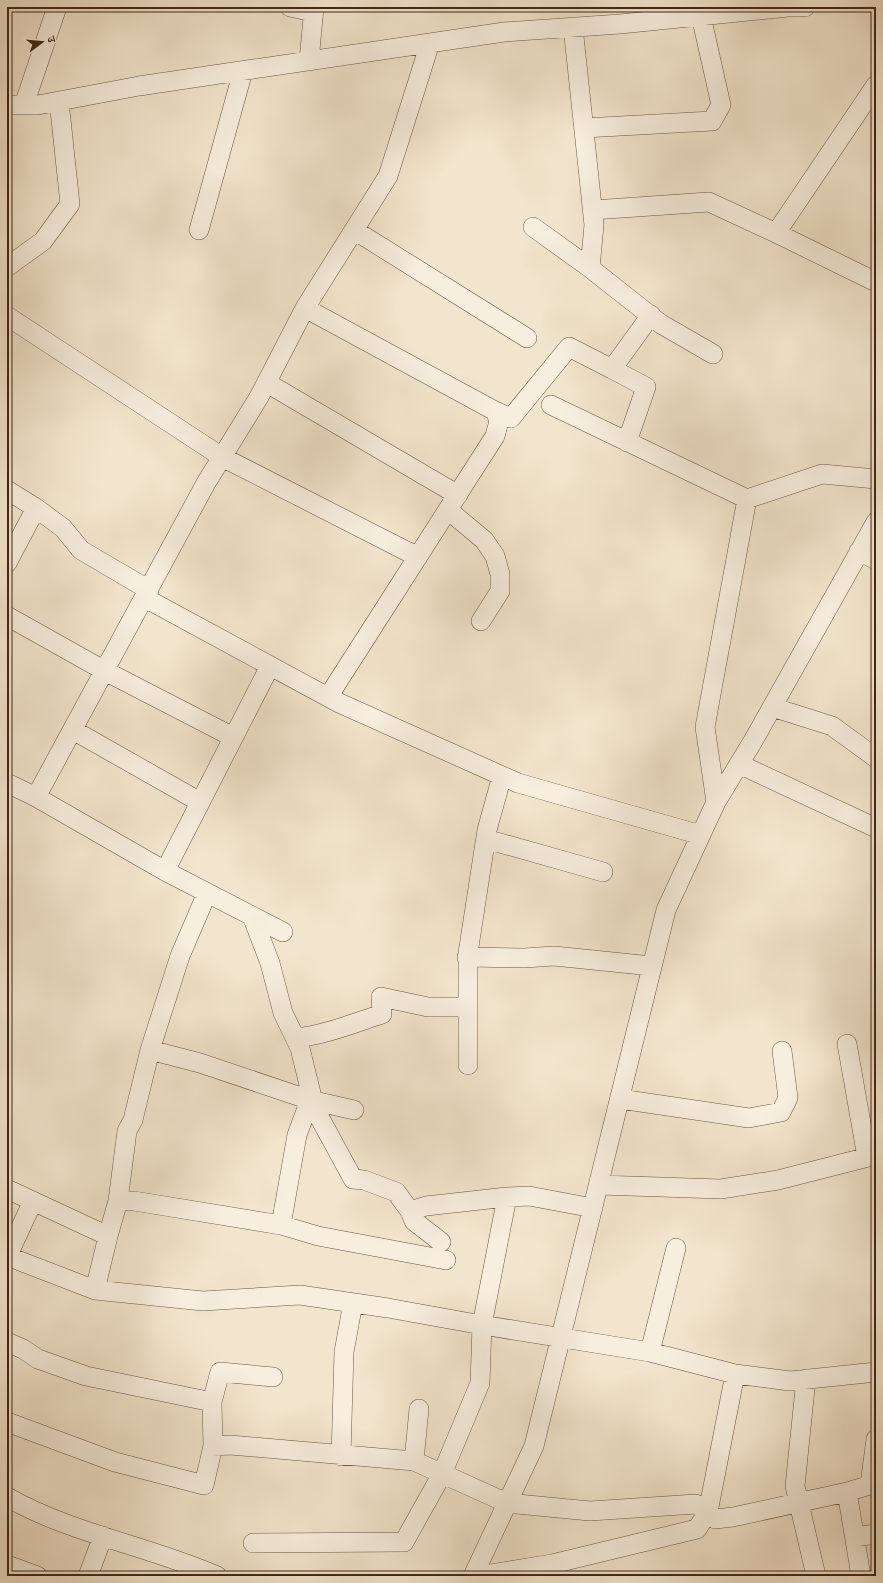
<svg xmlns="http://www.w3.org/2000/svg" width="883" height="1583" viewBox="0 0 883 1583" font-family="'Sorts Mill Goudy','Noto Serif Devanagari',serif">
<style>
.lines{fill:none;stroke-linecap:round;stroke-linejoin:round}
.minor-casing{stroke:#6c5645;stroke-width:20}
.minor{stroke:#f7eede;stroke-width:19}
</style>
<rect width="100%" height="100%" fill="#f2e5cd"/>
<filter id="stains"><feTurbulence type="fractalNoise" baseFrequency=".005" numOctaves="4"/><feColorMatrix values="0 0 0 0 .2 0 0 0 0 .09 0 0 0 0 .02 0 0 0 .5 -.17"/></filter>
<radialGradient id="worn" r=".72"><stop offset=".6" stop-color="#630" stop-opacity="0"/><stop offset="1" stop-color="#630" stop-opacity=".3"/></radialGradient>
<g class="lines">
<!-- minor casing -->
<g class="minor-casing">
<path id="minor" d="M290,7L313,12
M573,27L594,225L590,268L661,324L713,354
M309,61L314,7
M7,105H38L139,86L504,32L620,24L788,7H805
M24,105L57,7
M584,128L712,121L721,105L701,16L704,7
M593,210L709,202L776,233L876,282
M533,227L590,268
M199,230L243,71
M354,230L527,338
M776,233L876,85
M7,267L43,241L70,204L59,101
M305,308L495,411L499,421L495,436L328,697
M7,316L222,457L418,557
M612,369L646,387L627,442
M267,383L458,495
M551,405L747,499L822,474L876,479
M495,411L511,418L569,347L612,369L651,315
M7,490L36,508L63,528L81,550L149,590
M448,510L484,540L495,556L500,574V591L481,621
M859,551L876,560
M7,563L36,508
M145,598L337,702L518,783L701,835
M7,616L105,671L233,737
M772,707L832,726L876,758
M73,730L200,802
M739,764L876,828
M7,783L36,797L206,483L259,397L305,308L388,176L430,43
M36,797L165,871L283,932
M716,802L705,727L747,499
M486,839L603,872
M165,871L270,666
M252,916L270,963L283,1013L300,1048L311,1093L310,1100L297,1135L281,1225
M467,957L524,958L554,956L652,966
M296,1038C325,1035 354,1023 382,1014L381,997L428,1007H468
M847,1044L867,1157
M150,1050L200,1063L310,1100L354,1110
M468,1065V953L487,830L502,776
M620,1099L749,1118L781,1112L788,1098L782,1051
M310,1100L353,1179L364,1180L396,1192L410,1211L414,1221L441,1242
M599,1185L721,1189L778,1180L876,1155
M7,1189L108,1236L95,1290L203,1301L300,1295L388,1308L482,1325L650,1352L735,1374L790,1381L876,1372
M118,1201H134L281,1225L318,1236L446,1260
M410,1211L426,1206L507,1197L529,1196L593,1208
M108,1236L118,1201L127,1131L133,1120L150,1050L180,956L207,893
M7,1256L95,1290
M7,1257L33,1201
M7,1342L23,1349L38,1359L86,1376L212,1402
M650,1352L676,1248
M806,1379L795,1486L816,1576
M7,1422L115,1462L204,1485L213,1446L212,1402L220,1372L273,1377
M213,1446L230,1445L414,1461L507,1503L590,1511L696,1504L708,1512L715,1519L733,1517L847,1492
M341,1456L344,1352L353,1303
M414,1461L419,1409
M7,1497C72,1534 149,1546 217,1576
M855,1537L876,1534
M253,1543L404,1542L442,1474L480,1383L482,1325L507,1197
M7,1565L37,1576
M88,1576L103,1536
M473,1576L534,1446L666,910L716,802L753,741L876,522
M478,1576L552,1564L697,1529L708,1512L735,1374
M861,1576L847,1492L870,1485L876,1439"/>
</g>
<!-- minor -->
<use href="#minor" class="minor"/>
</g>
<!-- margin -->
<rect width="883" height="1583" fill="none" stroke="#f2e5cd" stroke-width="24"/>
<rect x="8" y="8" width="867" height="1567" fill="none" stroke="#3f2718" stroke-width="2"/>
<rect x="12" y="12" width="859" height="1559" fill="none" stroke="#3f2718"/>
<!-- north arrow -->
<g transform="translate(42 42) rotate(74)" stroke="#f7eede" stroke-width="3" paint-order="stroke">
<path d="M0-3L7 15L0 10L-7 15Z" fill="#3f2718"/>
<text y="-6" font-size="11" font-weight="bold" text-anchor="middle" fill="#3f2718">उ</text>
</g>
<rect width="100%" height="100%" filter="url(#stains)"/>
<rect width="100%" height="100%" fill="url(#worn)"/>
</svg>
